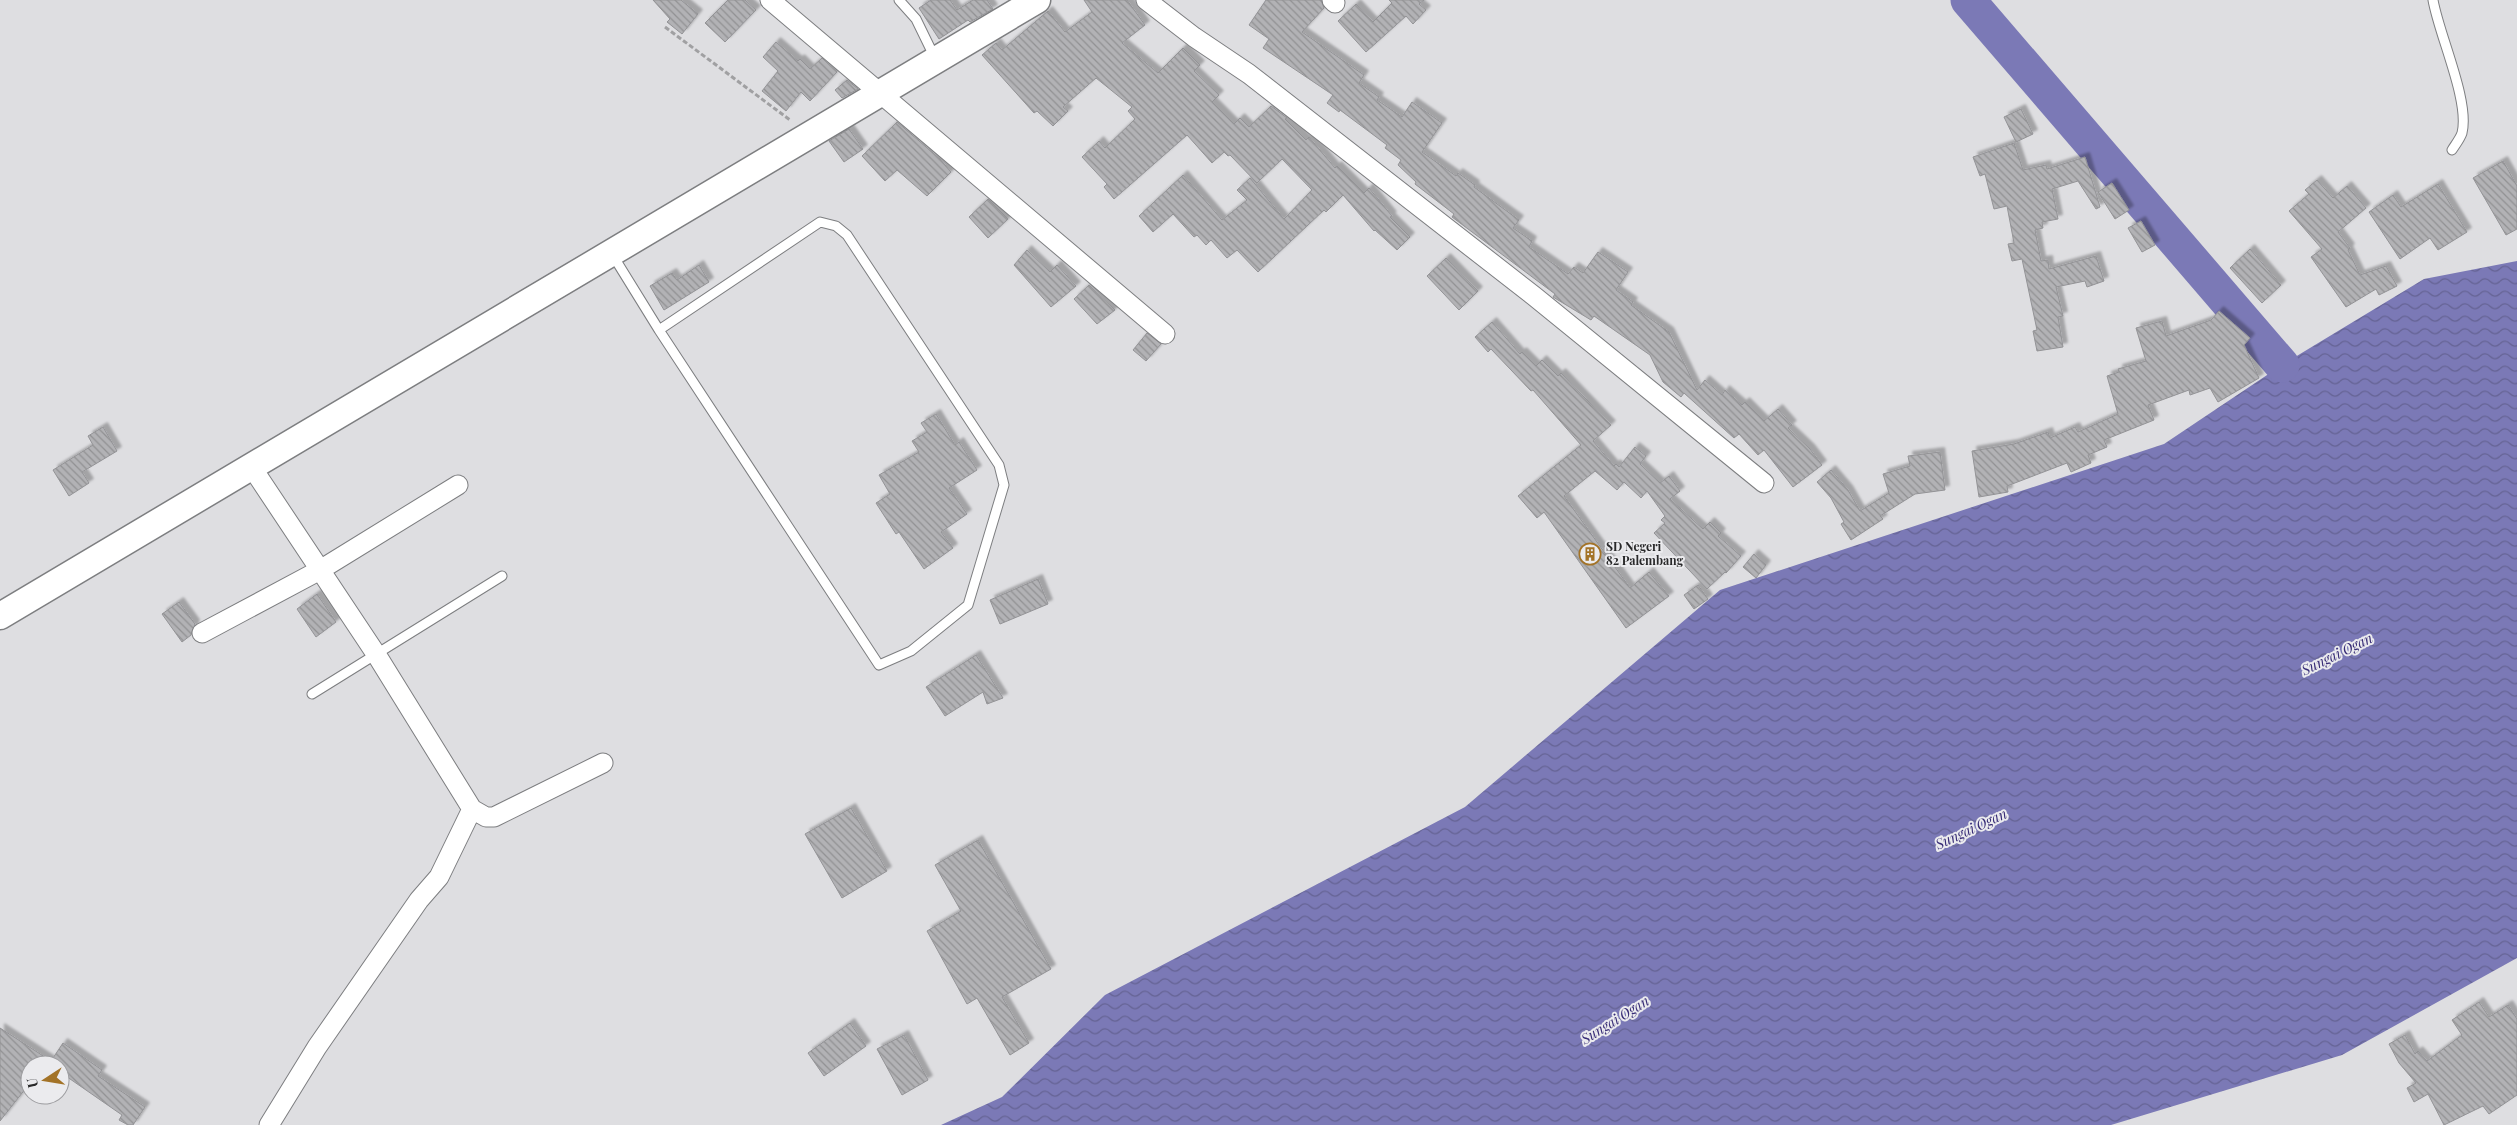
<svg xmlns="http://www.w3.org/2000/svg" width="2517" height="1125" viewBox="0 0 2517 1125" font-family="'Playfair Display',serif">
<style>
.water{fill:url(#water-waves)}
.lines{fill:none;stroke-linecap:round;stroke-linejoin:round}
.river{stroke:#7b79b6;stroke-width:35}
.building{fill:url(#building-back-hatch);stroke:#939396;filter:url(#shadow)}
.lane-casing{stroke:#7d7e80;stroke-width:11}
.street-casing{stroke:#7d7e80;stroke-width:21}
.secondary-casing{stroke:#7d7e80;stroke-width:29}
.path{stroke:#a0a0a2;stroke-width:3;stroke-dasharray:5 2.5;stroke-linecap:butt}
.lane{stroke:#fff;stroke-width:9}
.street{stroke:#fff;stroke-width:19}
.secondary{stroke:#fff;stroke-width:26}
.labels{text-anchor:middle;stroke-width:4;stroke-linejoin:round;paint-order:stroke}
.poi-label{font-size:12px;font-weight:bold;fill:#29292a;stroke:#ebebee;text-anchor:start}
.water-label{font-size:14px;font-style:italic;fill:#372c76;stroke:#ebebee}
</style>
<defs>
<pattern id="water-waves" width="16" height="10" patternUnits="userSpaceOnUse" patternTransform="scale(1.25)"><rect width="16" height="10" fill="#7b79b6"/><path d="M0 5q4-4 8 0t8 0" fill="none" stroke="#656394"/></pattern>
<pattern id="building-back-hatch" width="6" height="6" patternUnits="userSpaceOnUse" patternTransform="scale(1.25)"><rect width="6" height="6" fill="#b2b2b5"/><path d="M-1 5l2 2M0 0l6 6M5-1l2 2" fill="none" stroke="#919193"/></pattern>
<filter id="shadow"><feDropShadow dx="4.5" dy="-4.5" stdDeviation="1" flood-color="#0004"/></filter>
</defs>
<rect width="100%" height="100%" fill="#dedee1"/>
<!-- water -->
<path class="water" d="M2517,261V958L2342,1055L2111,1125H941L1002,1097L1105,995L1465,807L1720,590L2164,444L2282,365L2424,279Z"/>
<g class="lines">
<!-- river -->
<path class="river" d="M1968,0L2282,365"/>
</g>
<!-- building -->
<path class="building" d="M653,0H681L698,14L682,34L667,22L670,19Z
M728,0H745L756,10L725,42L705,23Z
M931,0H950L957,10L973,0H987L993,9L970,22L968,20L939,39L919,8Z
M1084,0H1127L1145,25L1122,43L1158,73L1183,48L1200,65L1194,71L1219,95L1212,102L1234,124L1240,118L1249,127L1271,106L1287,118L1285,119L1306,140L1309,137L1335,168L1337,166L1364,193L1369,188L1392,216L1390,217L1410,237L1397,250L1375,230L1374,231L1343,195L1326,212L1324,210L1258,272L1237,250L1227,258L1211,240L1206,245L1197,235L1194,237L1173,214L1153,232L1139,216L1183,175L1222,220L1247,200L1237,190L1250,178L1284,219L1312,190L1282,159L1257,183L1230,155L1228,156L1224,152L1212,163L1187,135L1114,199L1104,187L1107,184L1082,157L1099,141L1105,148L1135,119L1128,111L1132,107L1096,78L1063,107L1068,111L1053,126L1037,111L1034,113L982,55L996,43L1002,50L1048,11L1065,32L1092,12Z
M1266,0H1321L1324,8L1302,32L1364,75L1359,83L1379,97L1377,100L1402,117L1412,102L1442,123L1422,152L1456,176L1458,173L1475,185L1474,187L1519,220L1513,228L1532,241L1529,247L1568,274L1574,267L1583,273L1598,252L1628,272L1616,290L1633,302L1631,305L1669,332L1697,390L1705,380L1722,395L1725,390L1742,405L1745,402L1764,421L1778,409L1792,425L1788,428L1810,449L1822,465L1793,487L1764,450L1758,455L1739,434L1734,438L1684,393L1681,397L1663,382L1650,355L1594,316L1591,320L1553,297L1555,294L1452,217L1454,214L1415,184L1416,182L1398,165L1401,160L1385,148L1387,145L1340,110L1339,112L1327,103L1333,95L1263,48L1269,39L1249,25Z
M1389,0H1424L1419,4L1426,10L1413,24L1406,16L1366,52L1338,21L1356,4L1373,22L1392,3Z
M776,42L798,61L800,59L810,69L822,58L837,72L810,101L801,92L786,111L762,91L778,71L763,57Z
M847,80L858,89L842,98L835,90Z
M2021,109L2033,134L2016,142L2004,117Z
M897,122L940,159L951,172L927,196L897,170L885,181L862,156Z
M849,129L863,149L844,162L829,141Z
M2014,143L2023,170L2046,165L2047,169L2085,157L2100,207L2096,209L2078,181L2052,189L2058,219L2042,222L2043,228L2035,230L2041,261L2048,260L2049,269L2096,256L2104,281L2087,287L2085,281L2056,287L2063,316L2058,317L2063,347L2037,351L2033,331L2037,330L2022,259L2012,261L2008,244L2014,243L2007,206L1994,209L1985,174L1980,176L1973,157Z
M2503,161L2517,186V229L2506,235L2473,178Z
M2317,180L2333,198L2347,186L2366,208L2338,232L2350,248L2348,250L2360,275L2386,266L2397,286L2379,295L2376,289L2346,307L2311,257L2322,249L2289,211L2309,194L2305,190Z
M2112,183L2129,210L2115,219L2098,192Z
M2438,184L2467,232L2438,250L2430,238L2400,259L2369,212L2393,195L2401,207Z
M988,199L1008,219L988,238L969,217Z
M2141,221L2155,245L2142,252L2128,228Z
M2250,249L2281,285L2262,303L2230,268Z
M1027,250L1050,272L1057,265L1076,286L1051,307L1014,265Z
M1446,258L1478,291L1459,310L1427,276Z
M699,265L709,282L664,310L650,286L672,273L677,280Z
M1089,285L1115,310L1097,324L1074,299Z
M2219,311L2250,338L2244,345L2259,378L2218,402L2210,388L2190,395L2189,390L2148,405L2154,420L2104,440L2107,447L2088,455L2091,463L2071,472L2067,463L2007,486L2008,492L1979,497L1972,451L2014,444L2048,432L2050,438L2075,427L2078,432L2118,414L2107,376L2119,372L2118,369L2146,361L2136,328L2162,321L2166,336L2211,320Z
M1492,322L1520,354L1522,352L1536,366L1542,360L1558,376L1561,373L1611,425L1593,441L1614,466L1616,464L1619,467L1635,447L1646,456L1640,464L1660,483L1669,476L1680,491L1670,499L1703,529L1710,522L1721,533L1718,536L1741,556L1726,573L1725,572L1707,589L1654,533L1665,523L1661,520L1665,516L1647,491L1641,498L1624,482L1617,490L1595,471L1564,496L1630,588L1649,572L1669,596L1626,628L1544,512L1537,518L1518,496L1581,445L1533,390L1531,391L1491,349L1488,352L1475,337Z
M1147,333L1161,344L1146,361L1133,350Z
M936,414L955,445L959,442L977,470L949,488L967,514L941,532L953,548L924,569L899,532L896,534L876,503L890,494L879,475L919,452L912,441L927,432L921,423Z
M103,427L117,451L82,472L89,483L69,496L53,470L93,445L88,436Z
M1940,452L1945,490L1915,494L1880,516L1883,519L1851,540L1841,524L1844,522L1831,498L1817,482L1831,470L1848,490L1860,511L1889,493L1883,474L1910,466L1908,456Z
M1754,554L1766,565L1756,578L1743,567Z
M1038,579L1048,604L1000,624L990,600Z
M1698,585L1708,599L1694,609L1684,595Z
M317,594L336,622L316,637L297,609Z
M179,602L195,624L191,635L182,642L162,614Z
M976,655L1003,698L987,704L983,692L945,716L926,687Z
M851,808L887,871L842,898L805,834Z
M978,840L1051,969L1002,997L1029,1043L1010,1055L977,998L967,1004L927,931L961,911L935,865Z
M2479,1002L2489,1017L2508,1005L2517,1019V1095L2489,1114L2483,1106L2444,1125L2428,1094L2414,1102L2407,1088L2416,1083L2399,1063L2389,1044L2405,1035L2415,1054L2418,1051L2427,1061L2462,1035L2452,1020Z
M850,1023L866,1046L824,1076L808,1053Z
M0,1028L51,1061L63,1043L102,1070L98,1076L145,1107L133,1125H128L119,1120L122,1115L60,1072V1065H30V1083L0,1121Z
M904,1035L928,1080L902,1095L877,1049Z"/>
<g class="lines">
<!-- lane casing -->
<g class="lane-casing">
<path id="lane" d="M899,0L916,19L935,58
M2433,0C2439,35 2470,101 2462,133C2460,139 2455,145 2452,150
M612,254L659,330L879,665L911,651L968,605L1004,485L999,465L847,235L836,226L820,222L659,330
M312,694L502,576"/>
</g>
<!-- street casing -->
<g class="street-casing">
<path id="street" d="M770,0L1165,334
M1146,0L1194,37L1249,74L1534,296L1764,483
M1332,0L1335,3
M251,466L376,654L472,809L439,877L419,900L317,1047L269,1125
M202,633L320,570L458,485
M472,809L486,817H494L603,763"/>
</g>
<!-- secondary casing -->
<g class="secondary-casing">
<path id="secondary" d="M0,616L1037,0"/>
</g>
<!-- path -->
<path class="path" d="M665,27L790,120"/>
<!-- lane -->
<use href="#lane" class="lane"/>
<!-- street -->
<use href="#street" class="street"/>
<!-- secondary -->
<use href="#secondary" class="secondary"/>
</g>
<!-- icons -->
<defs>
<g id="building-ring" transform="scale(1.125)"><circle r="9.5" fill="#ebebee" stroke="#a37327" stroke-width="1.5"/><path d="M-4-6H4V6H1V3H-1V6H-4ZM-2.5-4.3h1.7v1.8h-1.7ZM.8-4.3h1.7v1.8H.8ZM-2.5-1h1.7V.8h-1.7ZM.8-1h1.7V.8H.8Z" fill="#a37327"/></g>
</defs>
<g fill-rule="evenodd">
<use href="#building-ring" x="1590" y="554"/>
</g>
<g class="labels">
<!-- poi labels -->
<g class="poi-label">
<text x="1606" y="551">SD Negeri<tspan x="1606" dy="14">82 Palembang</tspan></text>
</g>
<!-- water labels -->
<g class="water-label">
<text transform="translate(2337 654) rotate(-26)" y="5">Sungai Ogan</text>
<text transform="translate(1971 829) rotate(-25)" y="5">Sungai Ogan</text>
<text transform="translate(1615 1020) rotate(-32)" y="5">Sungai Ogan</text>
</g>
</g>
<!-- north arrow -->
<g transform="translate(45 1080) rotate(258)"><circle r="24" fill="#ebebee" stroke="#9d9da0"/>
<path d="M0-4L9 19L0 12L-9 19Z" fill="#a37327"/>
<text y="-8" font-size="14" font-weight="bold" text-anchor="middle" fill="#29292a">U</text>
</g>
</svg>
